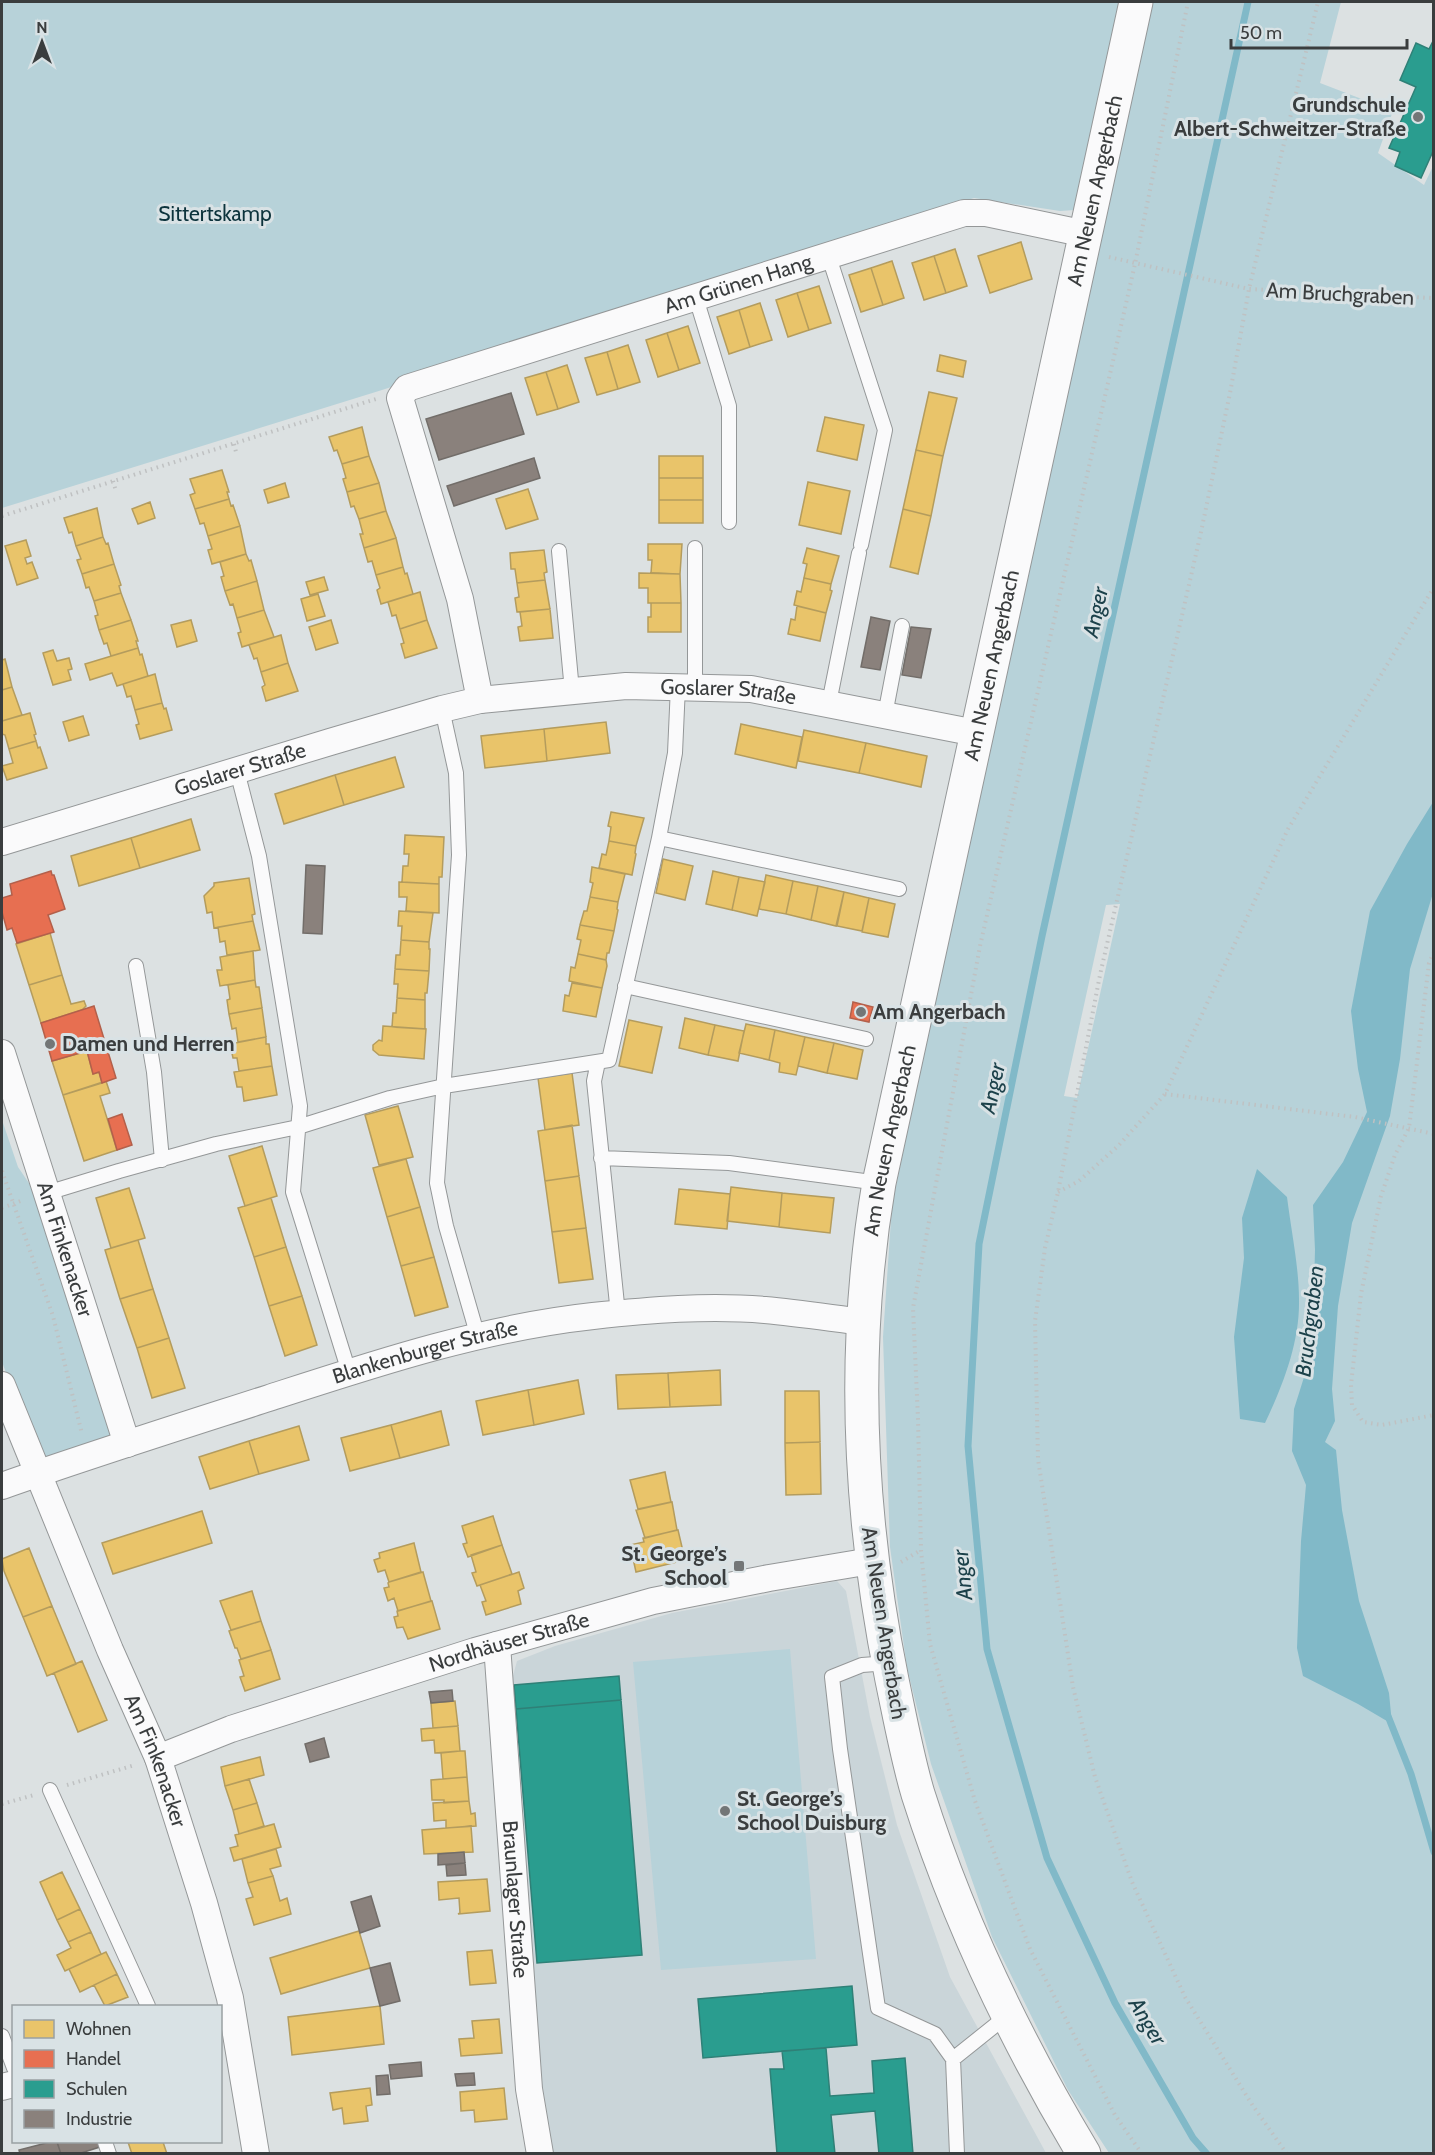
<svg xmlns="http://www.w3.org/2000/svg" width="1435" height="2155" viewBox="0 0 1435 2155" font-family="Cabin,sans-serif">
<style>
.built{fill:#cad5d9}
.green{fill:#b7d2d9;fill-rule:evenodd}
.water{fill:#81b9c8}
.homes{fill:#e9c46a;stroke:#b49c5d;stroke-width:1.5}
.shops{fill:#e76f51;stroke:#b3604b;stroke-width:1.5}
.schools{fill:#2a9d8f;stroke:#2f8077;stroke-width:1.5}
.industry{fill:#8a817c;stroke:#726d69;stroke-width:1.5}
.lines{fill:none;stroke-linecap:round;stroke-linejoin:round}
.stream{stroke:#81b9c8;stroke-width:7}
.lane-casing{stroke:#949798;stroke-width:16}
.street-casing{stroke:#949798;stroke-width:28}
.secondary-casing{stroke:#949798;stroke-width:35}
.path{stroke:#bfc1c2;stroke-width:4;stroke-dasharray:1.5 4.5;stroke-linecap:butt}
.lane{stroke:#fafafb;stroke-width:14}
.street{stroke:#fafafb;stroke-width:26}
.secondary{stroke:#fafafb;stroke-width:33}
.poi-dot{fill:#737677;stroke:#d9e2e5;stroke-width:2}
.labels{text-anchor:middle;stroke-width:6;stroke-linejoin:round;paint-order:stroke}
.poi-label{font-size:21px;font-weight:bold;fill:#3a3d3e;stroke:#d9e2e5;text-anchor:start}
.street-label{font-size:21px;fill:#3a3d3e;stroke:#d9e2e5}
.park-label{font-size:21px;fill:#0c333c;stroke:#d9e2e5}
.water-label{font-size:22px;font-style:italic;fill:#1c414a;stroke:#d9e2e5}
</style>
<rect width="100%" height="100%" fill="#dce1e2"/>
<!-- built -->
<path class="built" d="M837,1581L846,1591L870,1717L897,1825L950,1977L1046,2153H552L541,2083L511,1683L517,1661L555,1646L672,1613Z"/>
<!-- green -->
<path class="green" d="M2,2H1341L1320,83L1393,111L1378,153L1424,185L1434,164L1433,2153H1109L1068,2090L992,1937L931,1764L907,1668L890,1547L883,1337L892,1205L1103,208L1060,211L974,198L382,390L2,508ZM1120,904L1077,1098L1064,1096L1106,905Z
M2,1120L18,1167L39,1198L119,1437L40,1463L2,1362Z
M790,1649L816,1959L661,1970L633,1662Z"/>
<!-- water -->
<path class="water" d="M1433,802V893L1410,969L1400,1059L1390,1116L1352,1223L1338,1306L1332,1389L1335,1421L1325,1442L1336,1450L1342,1510L1359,1601L1389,1693L1392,1724L1358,1704L1303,1676L1297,1648L1301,1541L1306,1485L1292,1451L1294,1409L1305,1374L1314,1287L1315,1250L1313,1205L1343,1162L1367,1112L1358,1069L1351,1011L1370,911L1407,844Z
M1257,1169L1287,1197C1291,1229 1299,1268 1299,1299C1300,1342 1283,1385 1265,1423L1240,1419L1234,1337L1244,1258L1242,1218Z"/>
<!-- homes -->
<path class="homes" d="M1021,242L1032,279L990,293L978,256Z
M955,249L967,286L946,293L934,256Z
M934,256L946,293L924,300L912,263Z
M892,261L904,298L883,305L871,268Z
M871,268L883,305L861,312L849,275Z
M819,286L831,323L809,330L797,293Z
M797,293L809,330L788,337L776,300Z
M760,303L772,340L750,347L739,310Z
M739,310L750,347L729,354L717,317Z
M688,326L700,363L679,370L667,333Z
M667,333L679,370L658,377L646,340Z
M628,345L640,382L618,389L607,352Z
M607,352L618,389L597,395L585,358Z
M940,355L966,361L963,377L937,371Z
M567,365L579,402L558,409L546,372Z
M546,372L558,409L537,415L525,378Z
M929,392L957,398L943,456L916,450Z
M825,417L864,425L857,460L817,451Z
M362,427L369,456L342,464L337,450L334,451L329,437Z
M916,450L943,456L931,516L903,509Z
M369,456L379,483L347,492L343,479L346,478L342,464Z
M659,456H703V478H659Z
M222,470L229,492H227L229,499L195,509L190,495L195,493L190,479Z
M659,478H703V500H659Z
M808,482L850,491L841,534L799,525Z
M285,483L289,497L268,503L264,490Z
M379,483L386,511L359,519L354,506L351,507L347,492Z
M528,489L538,519L506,529L496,499Z
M229,499L231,506L233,505L240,526L208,536L204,523L200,524L195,509Z
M659,500H703V523H659Z
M150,502L155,518L138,524L132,509Z
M97,508L103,537L76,546L72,532L69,533L64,518Z
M903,509L931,516L918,574L890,567Z
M386,511L396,538L364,548L360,534H363L359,519Z
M240,526L246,554L212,564L208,550L212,549L208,536Z
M103,537L106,544L108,543L114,564L82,574L77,560L81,559L76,546Z
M396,538L403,567L376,575L372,561L368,562L364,548Z
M26,540L31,556L25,558L27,564L32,562L38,578L17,585L5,546Z
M648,544H682L680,574L651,573L652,560H648Z
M807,548L839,556L831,584L804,578L807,564L803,563Z
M544,550L547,572L544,573L545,580L517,583L515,569H511L510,553Z
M246,554L249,561L251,560L257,581L225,591L221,577L224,576L220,562Z
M114,564L121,585L119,586L121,593L94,601L89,587L86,588L82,574Z
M403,567L405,574L407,573L413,594L381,604L377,590L380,588L376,575Z
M639,573L680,574L681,603H648V588H639Z
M324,577L328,590L310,595L306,582Z
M804,578L831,584L830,590L832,591L826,613L794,605L797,591L801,592Z
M545,580L550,609L517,612L515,598L519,597L517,583Z
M257,581L264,610L237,618L233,604L230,605L225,591Z
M420,592L427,620L400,629L396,615L392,616L388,602Z
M121,593L131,620L99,630L95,616L98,615L94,601Z
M318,594L325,616L307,621L301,599Z
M651,603H681V632H648V617H651Z
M797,606L826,613L820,641L788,634L791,619L795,620Z
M550,609L553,638L520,641L518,627L522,626L520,612Z
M264,610L274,637L242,647L238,633L241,632L237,618Z
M131,620L138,641H136L138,648L111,656L107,643L104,644L99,630Z
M191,620L197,641L177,647L171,625Z
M331,620L338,643L316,650L309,627Z
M427,620L437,648L405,658L401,644L404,643L400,629Z
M281,635L288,663L261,672L257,658L254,659L249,645Z
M138,648L140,655L142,654L148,676L117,686L112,673L90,680L85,664Z
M53,650L57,661L69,658L72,669L68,670L71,680L53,685L43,653Z
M5,659L12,687L2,690V660Z
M288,663L298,691L266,701L262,687L265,685L261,672Z
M155,674L162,703L135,710L131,696L127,697L123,684Z
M12,687L22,715L2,721V690Z
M162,703L164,709L166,708L172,730L140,739L136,725L139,724L135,710Z
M30,713L36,734L34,735L36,741L9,749L5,735L2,734V721Z
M83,716L89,735L69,741L63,722Z
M606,722L610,753L547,761L544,729Z
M741,724L802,737L796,768L735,754Z
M544,729L547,761L485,768L481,736Z
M804,730L866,743L859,773L798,761Z
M36,741L38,748L40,747L47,768L7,780L2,766L13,763L9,749Z
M866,743L927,756L921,787L859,773Z
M395,757L404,787L344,805L335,775Z
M335,775L344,805L284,824L275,794Z
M611,812L644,818L636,846L609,841L611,827L608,826Z
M191,819L200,850L140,868L131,838Z
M405,835L444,837L442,877H439V884L402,882L403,866H408L409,854H404Z
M131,838L140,868L79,886L71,856Z
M609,841L636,846L635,853L636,854L632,875L599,868L602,854L606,855Z
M663,859L693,866L685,900L656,893Z
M592,867L625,874L618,902L590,897L593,883L590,882Z
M713,871L739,877L732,910L706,904Z
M766,875L793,881L786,914L759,909Z
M739,877L765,882L757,916L732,910Z
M249,878L255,914L252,915L253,921L214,928L212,912L207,913L204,896L214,886V883Z
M793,881L818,886L811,920L786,914Z
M399,882L439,884V913L406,911L407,897H399Z
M818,886L844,892L836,926L811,920Z
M844,892L869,898L862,931L837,926Z
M590,897L618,902L617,909L618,910L614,931L580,925L584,911H587Z
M869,898L895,904L888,937L862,932Z
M399,911L433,913L429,942L401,940L402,926H398Z
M253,921L260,950L227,955L225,941L220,942L218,927Z
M580,925L614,931L609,953H607L606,960L578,954L581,940L577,939Z
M50,933L62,975L29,985L16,944Z
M401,940L429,942V949H430L429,971L395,969L396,955H400Z
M253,951L255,980L220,986L217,970H222L220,957Z
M578,954L606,960L607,966L602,988L569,981L571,967L575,968Z
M395,969L429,971L427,993H425V1000L397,998L398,984H394Z
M62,975L71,1004L84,1001L86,1006L82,1010L41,1023L29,985Z
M255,980L256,987H259L262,1008L229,1014L227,1000L230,999L228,985Z
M572,983L602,988L596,1017L563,1011L565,995L569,996Z
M397,998L425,1000V1029L392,1027L393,1013H396Z
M262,1008L266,1037L238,1042L236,1028L232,1029L229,1014Z
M685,1018L715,1025L708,1055L679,1048Z
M629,1020L662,1027L652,1073L619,1066Z
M746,1024L775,1030L769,1060L739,1053Z
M715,1025L744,1031L738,1061L708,1055Z
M383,1026L426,1029L424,1059L379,1055L373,1050V1045L379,1040L382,1041Z
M775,1030L805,1037L796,1075L779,1072L780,1063L769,1060Z
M266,1037V1044H269L272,1066L239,1071L237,1058H233L230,1044Z
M805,1037L834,1043L827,1073L798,1066Z
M834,1043L863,1050L857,1079L827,1073Z
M87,1051L93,1074L99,1072L102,1083L63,1095L52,1061Z
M272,1066L277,1095L244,1101L242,1087H237L234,1072Z
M572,1073L579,1125L545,1130L538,1078Z
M106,1081L110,1093L100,1096L117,1150L84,1161L63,1095Z
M398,1106L413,1157L379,1165L365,1115Z
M572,1125L579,1176L545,1181L538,1131Z
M262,1146L277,1196L245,1206L229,1156Z
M406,1159L420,1207L387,1217L373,1168Z
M579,1176L586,1228L552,1232L545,1181Z
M731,1187L782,1193L779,1227L727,1221Z
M129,1188L145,1238L111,1248L96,1198Z
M679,1189L730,1194L727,1229L675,1224Z
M782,1193L834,1198L830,1233L779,1227Z
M271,1198L286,1247L254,1257L238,1208Z
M420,1207L434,1257L401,1266L387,1217Z
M586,1228L593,1279L559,1283L552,1232Z
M138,1240L153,1289L120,1299L105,1250Z
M286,1247L302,1296L269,1306L254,1257Z
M434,1257L448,1307L415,1316L401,1266Z
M153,1289L169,1338L137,1348L120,1299Z
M302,1296L317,1345L285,1356L269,1306Z
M169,1338L185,1388L152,1398L137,1348Z
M720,1370L721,1405L670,1407L668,1373Z
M668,1373L670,1407L618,1409L616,1375Z
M578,1380L584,1414L534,1425L528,1390Z
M528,1390L534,1425L483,1435L476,1401Z
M785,1391H819L820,1442L785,1443Z
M441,1411L449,1445L400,1458L391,1425Z
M391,1425L400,1458L350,1471L341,1438Z
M299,1426L309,1460L259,1474L249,1441Z
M249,1441L259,1474L210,1489L199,1457Z
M820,1442L821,1494L786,1495L785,1443Z
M665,1472L671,1502L638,1509L630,1480Z
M672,1502L677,1530L645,1538L636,1510Z
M202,1511L212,1543L113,1574L102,1543Z
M493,1516L502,1545L468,1557L463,1544L467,1543L462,1526Z
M678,1530L685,1560L636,1572L630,1545L644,1542L643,1538Z
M414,1543L421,1572L389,1582L385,1570L378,1572L374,1560L380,1558L379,1553Z
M502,1545L512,1574L477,1586L472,1573L476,1572L471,1555Z
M29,1548L52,1606L23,1617L4,1571L2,1559Z
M423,1572L431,1601L398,1611L394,1598L388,1601L384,1588L389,1587L388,1583L389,1582Z
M519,1572L524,1588L518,1591L521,1604L486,1615L482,1602L486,1601L480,1585Z
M252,1591L261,1621L231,1630L220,1601Z
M432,1601L440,1629L408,1639L403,1627L397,1628L394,1617L398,1616L397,1611Z
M52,1606L76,1664L47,1676L23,1617Z
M261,1621L271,1650L241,1659L237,1648H235L229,1631Z
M271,1650L280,1679L245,1691L240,1677L244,1676L239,1660Z
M82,1661L107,1720L78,1732L54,1673Z
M455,1701L458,1726L433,1728L431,1703Z
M458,1726L460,1751L435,1753L434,1740L422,1741L421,1729Z
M460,1751H465L467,1777L443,1779L441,1753Z
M260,1757L264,1775L225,1786L221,1767Z
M467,1777L469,1801L444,1803V1800H432L431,1780Z
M249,1779L257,1803L233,1810L225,1786Z
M469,1801L471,1814L475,1813L476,1826L446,1828V1820L434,1821L433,1803Z
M257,1803L264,1826L239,1834L233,1810Z
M274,1824L281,1847L234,1861L230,1848L238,1846L235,1835Z
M471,1826L473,1852L424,1854L422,1830Z
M276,1849L281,1866L270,1869L273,1876L248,1883L242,1859Z
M62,1872L80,1909L57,1920L40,1882Z
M273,1876L280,1901L287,1898L291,1914L254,1925L246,1899L253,1897L248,1883Z
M487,1879L490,1911L458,1914L460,1913L459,1898L439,1900L438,1882Z
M80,1909L91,1932L68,1942L57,1920Z
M359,1931L370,1968L281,1994L270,1958Z
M91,1932L101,1954L65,1971L57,1955L71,1948L68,1942Z
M492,1950L496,1983L470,1985L467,1952Z
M106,1952L117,1974L80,1992L69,1969Z
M117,1974L128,1997L105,2006L94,1985Z
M380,2006L384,2044L292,2055L288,2017Z
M499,2019L502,2053L461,2056L459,2039L474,2038L472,2021Z
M370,2088L372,2105L366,2106L368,2121L344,2124L342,2108L333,2110L330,2093Z
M504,2088L507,2119L475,2122L474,2110L461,2111L460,2092Z
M128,2142H163L167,2154H132Z"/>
<!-- shops -->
<path class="shops" d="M51,871L52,875H54L65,909L48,915L54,932L17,943L12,928L7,930L2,912V898L12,895L10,884Z
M853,1002L873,1007L869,1022L850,1018Z
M94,1006L116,1078L102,1083L99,1072L93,1074L87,1051L52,1061L41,1023Z
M122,1114L132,1145L117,1150L108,1119Z"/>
<!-- schools -->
<path class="schools" d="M1434,39V149L1421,178L1395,166L1400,152L1389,148L1416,87L1400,80L1416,43L1429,49Z
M619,1676L621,1700L516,1709L514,1685Z
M621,1700L642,1955L537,1963L516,1709Z
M852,1986L857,2045L703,2058L698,1999Z
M826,2048L830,2096L874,2093L872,2061L905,2058L913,2154H879L875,2111L831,2115L835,2154H777L770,2069H784L782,2051Z"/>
<!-- industry -->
<path class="industry" d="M511,393L524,434L439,460L426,419Z
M534,458L540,478L454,506L447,486Z
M871,617L890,621L880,670L861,667Z
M911,627L931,629L921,678L902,675Z
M306,865L325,866L322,934L303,933Z
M452,1690L453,1701L431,1703L429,1692Z
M324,1738L329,1757L310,1762L305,1744Z
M464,1852L465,1863L438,1865V1854Z
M465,1863L466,1875L447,1876L446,1865Z
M371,1896L380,1926L360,1933L351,1902Z
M390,1963L400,2001L380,2006L370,1968Z
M421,2062L422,2076L391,2079L389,2065Z
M474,2073L475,2085L457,2086L455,2074Z
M388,2075L390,2094L377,2095L376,2076Z
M50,2142H57L61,2154H20L19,2150Z
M57,2142H98L100,2147L78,2154H61Z"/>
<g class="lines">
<!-- stream -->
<path class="stream" d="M1388,1716L1411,1774L1434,1852
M1207,2154L1193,2138L1115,2003L1047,1858L987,1649L968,1446L979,1244L1042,936L1248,2"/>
<!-- lane casing -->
<g class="lane-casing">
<path id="lane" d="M829,257L885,430L861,545
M696,298L729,406V522
M559,551L572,691
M695,687V548
M829,703L859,553
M442,709L456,773L459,855L437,1183L446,1226L478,1337
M885,715L902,626
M237,771L259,856L300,1106L293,1192L349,1372
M659,838L899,889
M136,966L154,1072L162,1160
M625,986L866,1039
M598,1062L594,1081L618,1314
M601,1158L729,1163L879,1183
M47,1193L119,1171L216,1144L298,1127L390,1098L444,1086L609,1060L659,838L675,753L678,686
M889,1663L862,1665L832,1677L840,1749L878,2008L935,2034L953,2059L957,2154
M50,1790L148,2006
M2,2036L14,2068
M953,2059L1008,2015
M105,2142L109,2154"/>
</g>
<!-- street casing -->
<g class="street-casing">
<g id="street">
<path id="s1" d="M480,700L460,599L400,398L407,388L964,213H986L1086,234"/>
<path id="s2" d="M2,842L330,742L442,709L480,700L626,686L751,689L976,733"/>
<path id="s3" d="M2,1053L127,1444"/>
<path id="s4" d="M2,1385L110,1650L158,1758L204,1903L230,1998L256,2154"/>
<path id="s5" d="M2,1486C90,1455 179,1427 269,1398C374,1364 482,1328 593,1316C649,1310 708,1305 765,1310C798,1313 831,1318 864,1322"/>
<path id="s6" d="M497,1645L529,2089L540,2154"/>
<path id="s7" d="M158,1758L231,1729L475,1651L653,1601L769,1578L871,1561"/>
<path d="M2,2087L14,2084"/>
</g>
</g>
<!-- secondary casing -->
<g class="secondary-casing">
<g id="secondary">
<path id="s8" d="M1084,2154C1016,2041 958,1920 918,1794C907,1757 900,1718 892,1680C859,1517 851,1347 879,1183L1136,2"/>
</g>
</g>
<!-- path -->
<path class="path" d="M1109,257L1249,289L1432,298
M234,444L236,452
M113,481L116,491
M2,516L376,399
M1434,952L1429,963L1409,1128L1395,1155L1381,1196L1361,1294L1351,1385L1352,1405L1363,1422L1382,1425L1434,1415
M1165,1094L1355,1117L1434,1134
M2,1171L53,1316L82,1434
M1058,1192L1079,1181L1119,1145L1165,1094L1288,829L1434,587
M2,1208L23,1200
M901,1562L921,1550
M67,1785L135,1765
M2,1804L34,1795
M1142,2154L1115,2115L1030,1949L975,1801L930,1644L921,1550L918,1419L913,1308L980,946L1135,264L1188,2
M1287,2154L1253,2106L1185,1997L1132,1882L1095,1777L1073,1687L1038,1459L1035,1321L1045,1248L1058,1192L1100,975L1201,532L1230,393L1249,289L1318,2"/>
<!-- lane -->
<use href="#lane" class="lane"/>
<!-- street -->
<use href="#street" class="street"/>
<!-- secondary -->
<use href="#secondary" class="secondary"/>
</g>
<!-- markers -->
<g class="poi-dot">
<circle cx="1418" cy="117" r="6"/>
<circle cx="861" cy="1012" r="6"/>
<circle cx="50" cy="1044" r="6"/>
<rect x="733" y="1560" width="12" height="12" rx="3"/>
<circle cx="725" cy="1811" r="6"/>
</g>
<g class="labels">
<!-- poi labels -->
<g class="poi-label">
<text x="1406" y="112" text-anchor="end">Grundschule<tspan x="1406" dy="24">Albert-Schweitzer-Straße</tspan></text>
<text x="873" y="1019">Am Angerbach</text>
<text x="62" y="1051">Damen und Herren</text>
<text x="727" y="1561" text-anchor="end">St. George’s<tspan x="727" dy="24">School</tspan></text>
<text x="737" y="1806">St. George’s<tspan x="737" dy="24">School Duisburg</tspan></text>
</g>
<!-- street labels -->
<g class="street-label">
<text dy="7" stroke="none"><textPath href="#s8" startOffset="2030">Am Neuen Angerbach</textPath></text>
<text dy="7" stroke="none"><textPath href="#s1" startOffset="672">Am Grünen Hang</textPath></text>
<text transform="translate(1340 294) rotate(3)" y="7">Am Bruchgraben</text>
<text dy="7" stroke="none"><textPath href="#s8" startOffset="1544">Am Neuen Angerbach</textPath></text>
<text dy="7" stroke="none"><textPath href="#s2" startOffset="748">Goslarer Straße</textPath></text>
<text dy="7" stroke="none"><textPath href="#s2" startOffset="249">Goslarer Straße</textPath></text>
<text dy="7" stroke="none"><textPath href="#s8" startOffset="1058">Am Neuen Angerbach</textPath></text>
<text dy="7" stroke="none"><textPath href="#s3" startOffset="206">Am Finkenacker</textPath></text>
<text dy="7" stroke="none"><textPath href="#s5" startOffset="444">Blankenburger Straße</textPath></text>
<text transform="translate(884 1623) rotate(81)" y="7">Am Neuen Angerbach</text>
<text dy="7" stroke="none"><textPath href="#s7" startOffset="370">Nordhäuser Straße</textPath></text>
<text dy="7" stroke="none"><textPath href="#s4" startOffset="406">Am Finkenacker</textPath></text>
<text dy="7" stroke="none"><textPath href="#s6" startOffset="255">Braunlager Straße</textPath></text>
</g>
<!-- park labels -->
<g class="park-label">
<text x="215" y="221">Sittertskamp</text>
</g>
<!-- water labels -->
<g class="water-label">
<text transform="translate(1095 612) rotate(-78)" y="8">Anger</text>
<text transform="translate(992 1088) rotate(-78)" y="8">Anger</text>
<text transform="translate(1309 1321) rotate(-83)" y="8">Bruchgraben</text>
<text transform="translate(962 1575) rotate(-95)" y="8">Anger</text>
<text transform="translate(1148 2021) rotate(59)" y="8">Anger</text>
</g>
</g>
<!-- border -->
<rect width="1435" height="2155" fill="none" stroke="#3a3d3e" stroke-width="6"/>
<!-- legend -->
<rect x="12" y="2005" width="210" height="138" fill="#d9e2e5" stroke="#99a0a2" stroke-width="1.5"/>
<rect x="24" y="2020" width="30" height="18" fill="#e9c46a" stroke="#99a0a2" stroke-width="1.5"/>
<text x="66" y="2035" font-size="18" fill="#3a3d3e">Wohnen</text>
<rect x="24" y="2050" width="30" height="18" fill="#e76f51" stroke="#99a0a2" stroke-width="1.5"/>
<text x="66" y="2065" font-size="18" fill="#3a3d3e">Handel</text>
<rect x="24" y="2080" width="30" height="18" fill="#2a9d8f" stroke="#99a0a2" stroke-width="1.5"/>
<text x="66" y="2095" font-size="18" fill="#3a3d3e">Schulen</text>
<rect x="24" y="2110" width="30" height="18" fill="#8a817c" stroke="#99a0a2" stroke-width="1.5"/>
<text x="66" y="2125" font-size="18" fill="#3a3d3e">Industrie</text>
<!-- north arrow -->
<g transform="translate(42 42)" stroke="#d9e2e5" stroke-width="4.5" paint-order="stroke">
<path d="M0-4.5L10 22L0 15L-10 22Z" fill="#3a3d3e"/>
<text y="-9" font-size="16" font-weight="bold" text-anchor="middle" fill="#3a3d3e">N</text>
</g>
<!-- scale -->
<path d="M1231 39v9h176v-9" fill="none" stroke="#3a3d3e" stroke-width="3"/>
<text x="1240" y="39" font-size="18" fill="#3a3d3e" stroke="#d9e2e5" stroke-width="4.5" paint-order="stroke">50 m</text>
</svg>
